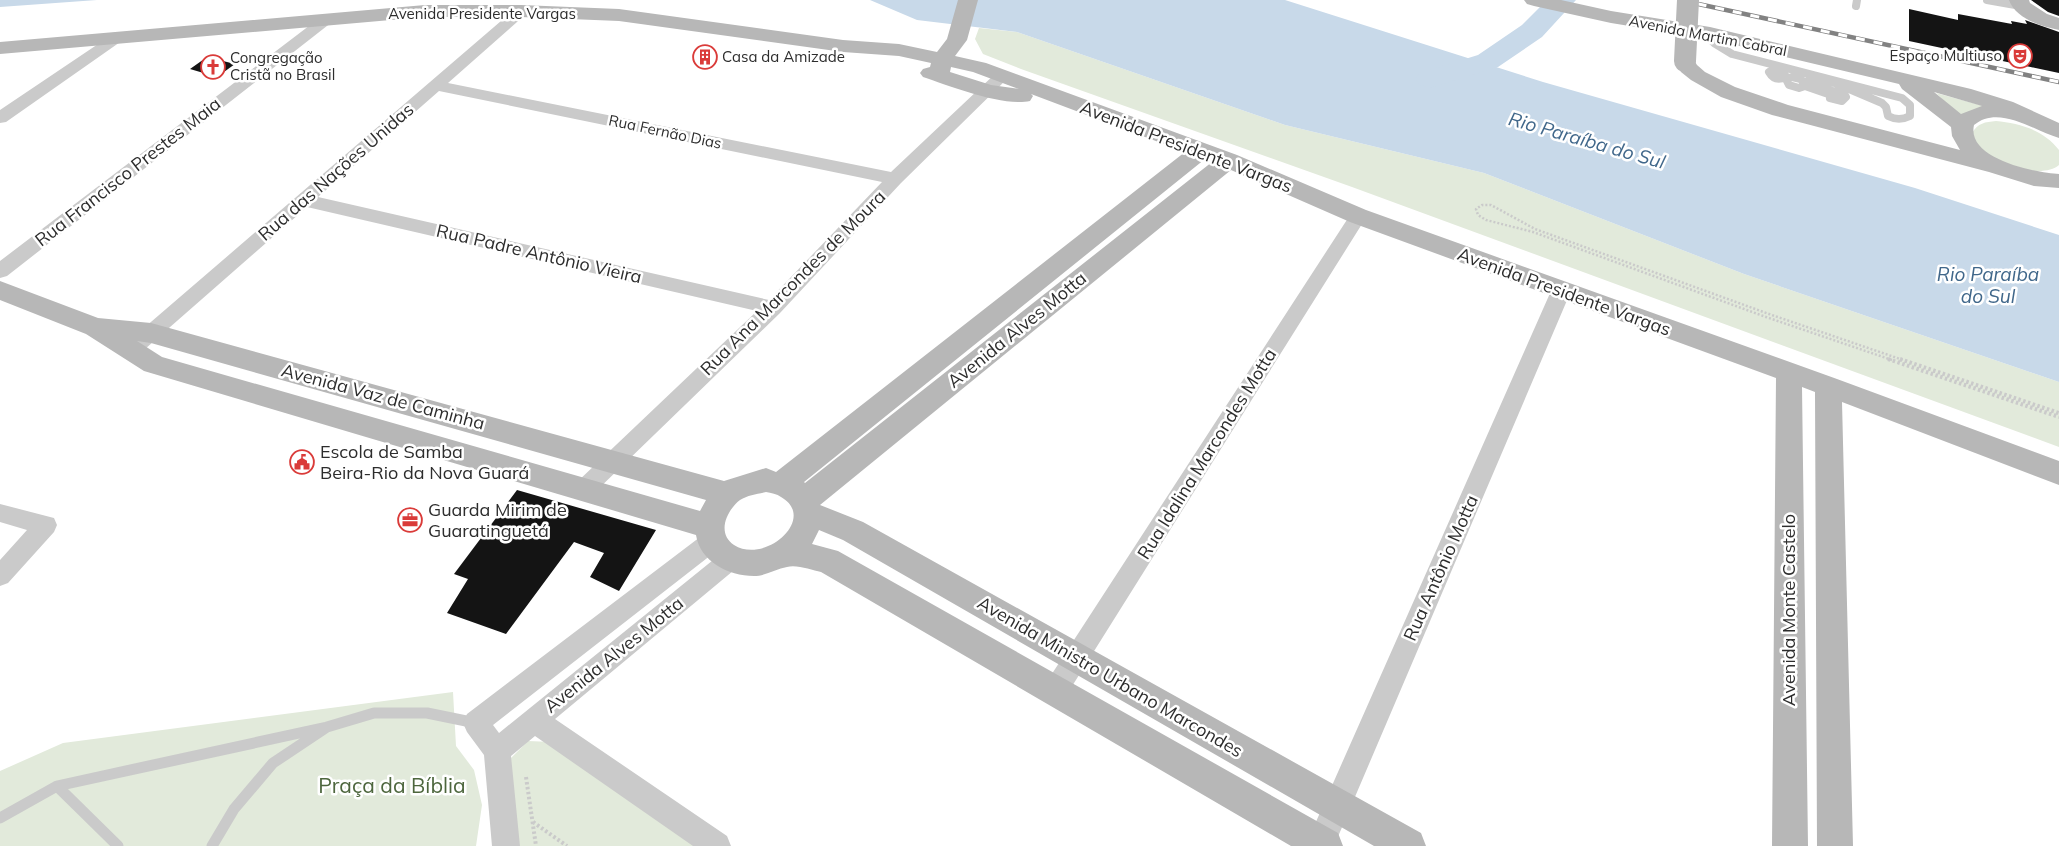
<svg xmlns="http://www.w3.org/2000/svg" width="2059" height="846" viewBox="0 0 2059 846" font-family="Mulish,sans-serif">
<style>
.green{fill:#e2eadb}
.water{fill:#c8d9e9}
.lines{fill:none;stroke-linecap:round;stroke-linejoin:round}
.river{fill:#c8d9e9;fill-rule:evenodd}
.building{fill:#141414}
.path-far1{stroke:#cacaca;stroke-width:2.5;stroke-dasharray:2 2;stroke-linecap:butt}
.path{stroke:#cacaca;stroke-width:4;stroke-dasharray:2.5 2.5;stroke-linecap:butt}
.lane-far1{stroke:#cacaca;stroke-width:8}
.lane{stroke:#cacaca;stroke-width:11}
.street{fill:#cacaca;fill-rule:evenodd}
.secondary{fill:#b7b7b7;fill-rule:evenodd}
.rail-casing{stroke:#828282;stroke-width:4.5}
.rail{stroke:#fff;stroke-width:3;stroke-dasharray:9;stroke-linecap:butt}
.secondary-bridge{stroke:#b7b7b7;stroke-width:22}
.labels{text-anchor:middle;stroke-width:5;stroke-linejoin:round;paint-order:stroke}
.far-street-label{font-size:15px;fill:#2d2d2d;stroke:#fff}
.far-poi-label{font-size:15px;fill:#2d2d2d;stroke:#fff;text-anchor:start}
.street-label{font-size:18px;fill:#2d2d2d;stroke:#fff}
.poi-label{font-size:18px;fill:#2d2d2d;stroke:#fff;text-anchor:start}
.water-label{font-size:19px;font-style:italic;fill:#40678a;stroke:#fff}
.near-park-label{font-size:21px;fill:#4d663d;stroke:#fff}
</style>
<rect width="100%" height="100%" fill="#fff"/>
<!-- green -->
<path class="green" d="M979,28L1017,32L1285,125L1484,173L1744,274L2059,382V447L1352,187L1021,69L983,54L975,39Z
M1936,93L1991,108L1961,117Z
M1996,121C2019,123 2044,130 2059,150V165C2042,180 1991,164 1979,147C1976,143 1974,137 1972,133C1978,123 1985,122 1996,121Z
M453,692L456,746L474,770L482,805L476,846H0V771L63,743Z
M528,741L552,742L702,846H517L510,759Z"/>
<!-- water -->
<path class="water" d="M0,0H97L0,7Z
M870,0H1285L1543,82L1915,188L2059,235V382L1744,274L1484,173L1285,125L1017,32L917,20Z"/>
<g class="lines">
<!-- river -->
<path class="river" d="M1547,0H1576L1542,37L1498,67L1430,88L1420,85L1415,79L1420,73L1478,55L1522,25Z"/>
</g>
<!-- building -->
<path class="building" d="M2031,0H2059V16L2048,12Z
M1909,9L1958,20V14L2012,24L2011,21L2027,24L2025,20L2059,32V73L1909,41Z
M207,57L235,64L217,77L190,69Z
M517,490L656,530L619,591L590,577L604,553L574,542L506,634L447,613L468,579L454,574Z"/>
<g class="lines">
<!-- path-far1 -->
<path class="path-far1" d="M1892,360L1766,317L1533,232L1486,220L1478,215L1476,209L1482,205H1491L1535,229L1769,314L1903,360"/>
<!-- path -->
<path class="path" d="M1888,359L2059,417
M1900,359L2059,413
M526,777L536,846
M533,822L567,846"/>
<!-- lane-far1 -->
<path class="lane-far1" d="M1987,0L2021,6
M1856,6L1857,0
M1703,32L1714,43L1732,54L1902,98L1910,105V116C1902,120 1896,120 1888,116L1886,107L1882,103L1835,83L1809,79V81L1828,90L1844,94L1846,97L1842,101L1830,98L1831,95L1805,86
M1774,70L1784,73L1786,77C1779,80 1773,79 1769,72Z
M1792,77L1801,79L1805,86L1799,88L1789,85L1786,79Z"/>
<!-- lane -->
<path class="lane" d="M57,786L118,846
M0,818L57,786L327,727
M212,846L234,809L273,763L327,727L374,713H427L476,723"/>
<!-- street -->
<path class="street" d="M521,6L526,8L529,11L526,14L448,83L891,172L996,73H1008L1010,76L901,183L780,313L592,495L584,498L576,495L573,489L576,483L757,311L307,207L137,356L130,359L123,356L120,351L123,346L516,8ZM439,91L882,182L769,300L318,197Z
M327,14L332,16L335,19L332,22L7,276L0,278V261L322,16Z
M118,32L123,34L126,37L123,40L6,122L0,123V110L113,34Z
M1358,210L1364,212L1367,216L1064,699L1055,703L1046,699L1042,691L1046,683L1352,212Z
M1561,284L1568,286L1571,291L1334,846H1309L1307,843L1311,833L1551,291L1554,286Z
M0,504L54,518L57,525L54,532L8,583L0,586V560L27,530L0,522Z
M712,531L720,534L723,541L720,548L493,725L499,733L723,552L731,549L739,552L743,559L739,566L555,719L727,836L731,846H693L535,736L511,756L520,846H492L484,755L467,732L463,723L467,714L704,534Z"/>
<!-- secondary -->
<path class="secondary" d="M958,0H978L967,40L955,56L986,63L1237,155L1366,210L1837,379L2059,461V485L1842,402L1853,846H1817L1815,392L1802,387L1808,846H1772L1776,378L1350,222L1231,170L820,505L863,522L1421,833L1426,846H1374L843,540L819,530L812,544L838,551L1338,833L1343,846H1291L821,572C812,570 796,564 787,567C776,569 765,576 754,576C728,576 700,561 696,535L144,371L86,334L0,300V281L98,318L151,323L724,481L766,468L776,472L1185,152L1031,94L1033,96L1030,101C1003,107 950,86 923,77L920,73L923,69L930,67L931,63L899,56L843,52L619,21L521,17H425L0,54V42L425,5H521L619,9L843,40L899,44L937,52L947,39ZM951,67L973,72L1019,89L991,85L950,72ZM1205,159L1212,162L805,483L804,482ZM137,341L151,343L706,500L700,511L162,357ZM766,492C771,493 777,494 781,497C818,518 765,565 734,545C716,533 727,510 740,500C748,495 757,494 766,492Z
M1524,0H1561L1611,11L1710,27L1971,89L2013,102L2059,123V138C2034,131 1999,104 1974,125C1966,159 2036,173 2059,174V188L2034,186L1989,172L1772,115L1721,97L1691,80L1681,72L1675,61L1678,57L1685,55L1692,57L1697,65L1705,72L1735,87L1788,105L1960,150L1952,136L1951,127L1902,89L1899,84L1710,39L1611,23L1534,6L1527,4ZM1934,92L1982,106L1961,114Z
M2009,0H2029L2030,3L2047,14L2059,18V30C2041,26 2016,19 2009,0Z"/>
<!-- rail casing -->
<g class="rail-casing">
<path id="rail" d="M1680,0L2059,82"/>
</g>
<!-- rail -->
<use href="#rail" class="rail"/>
<!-- secondary-bridge -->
<path class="secondary-bridge" d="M1685,61L1688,0"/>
</g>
<!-- icons -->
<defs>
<g id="theatre-ring" transform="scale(1.25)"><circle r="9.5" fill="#fff" stroke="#da3b39" stroke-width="1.5"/><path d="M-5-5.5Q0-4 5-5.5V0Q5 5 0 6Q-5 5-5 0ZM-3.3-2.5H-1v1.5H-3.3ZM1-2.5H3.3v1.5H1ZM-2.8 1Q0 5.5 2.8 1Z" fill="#da3b39"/></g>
<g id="building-ring" transform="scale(1.25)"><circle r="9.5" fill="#fff" stroke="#da3b39" stroke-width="1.5"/><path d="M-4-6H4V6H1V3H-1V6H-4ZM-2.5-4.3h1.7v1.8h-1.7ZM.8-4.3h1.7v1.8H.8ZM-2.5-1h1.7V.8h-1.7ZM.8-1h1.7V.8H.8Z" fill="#da3b39"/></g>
<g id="church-ring" transform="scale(1.25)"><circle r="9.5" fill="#fff" stroke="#da3b39" stroke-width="1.5"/><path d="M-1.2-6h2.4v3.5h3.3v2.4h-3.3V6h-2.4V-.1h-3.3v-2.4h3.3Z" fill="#da3b39"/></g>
<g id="civic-ring" transform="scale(1.25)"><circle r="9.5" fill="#fff" stroke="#da3b39" stroke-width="1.5"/><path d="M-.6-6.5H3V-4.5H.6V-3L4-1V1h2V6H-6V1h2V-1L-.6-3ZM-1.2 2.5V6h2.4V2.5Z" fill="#da3b39"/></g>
<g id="office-ring" transform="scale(1.25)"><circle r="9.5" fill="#fff" stroke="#da3b39" stroke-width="1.5"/><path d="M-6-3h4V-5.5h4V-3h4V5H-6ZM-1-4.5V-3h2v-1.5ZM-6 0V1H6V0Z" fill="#da3b39"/></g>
</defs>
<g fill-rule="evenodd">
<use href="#theatre-ring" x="2020" y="56"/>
<use href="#building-ring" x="705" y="57"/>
<use href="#church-ring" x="213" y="67"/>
<use href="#civic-ring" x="302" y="462"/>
<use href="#office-ring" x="410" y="520"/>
</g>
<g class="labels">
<!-- far-street labels -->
<g class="far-street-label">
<text x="482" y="19">Avenida Presidente Vargas</text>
<text transform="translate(1708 36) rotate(11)" y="5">Avenida Martim Cabral</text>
<text transform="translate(665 132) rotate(12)" y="5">Rua Fernão Dias</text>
</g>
<!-- far-poi labels -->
<g class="far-poi-label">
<text x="2002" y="61" text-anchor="end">Espaço Multiuso</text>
<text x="722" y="62">Casa da Amizade</text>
<text x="230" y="63">Congregação<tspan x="230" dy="17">Cristã no Brasil</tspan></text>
</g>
<!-- street labels -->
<g class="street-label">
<text transform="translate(1186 147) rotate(21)" y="6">Avenida Presidente Vargas</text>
<text transform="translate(128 172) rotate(-38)" y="6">Rua Francisco Prestes Maia</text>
<text transform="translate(336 172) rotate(-41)" y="6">Rua das Nações Unidas</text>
<text transform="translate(539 254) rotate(13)" y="6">Rua Padre Antônio Vieira</text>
<text transform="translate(793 283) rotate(-45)" y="6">Rua Ana Marcondes de Moura</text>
<text transform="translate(1564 292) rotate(20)" y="6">Avenida Presidente Vargas</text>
<text transform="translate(1017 330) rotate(-39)" y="6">Avenida Alves Motta</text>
<text transform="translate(383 397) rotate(15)" y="6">Avenida Vaz de Caminha</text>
<text transform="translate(1207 454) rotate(-58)" y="6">Rua Idalina Marcondes Motta</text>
<text transform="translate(1441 568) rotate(-66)" y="6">Rua Antônio Motta</text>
<text transform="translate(1789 610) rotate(-90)" y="6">Avenida Monte Castelo</text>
<text transform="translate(614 655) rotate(-39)" y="6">Avenida Alves Motta</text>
<text transform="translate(1110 677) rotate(30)" y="6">Avenida Ministro Urbano Marcondes</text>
</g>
<!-- poi labels -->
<g class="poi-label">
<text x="320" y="458">Escola de Samba<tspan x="320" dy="21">Beira-Rio da Nova Guará</tspan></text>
<text x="428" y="516">Guarda Mirim de<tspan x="428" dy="21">Guaratinguetá</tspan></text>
</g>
<!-- water labels -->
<g class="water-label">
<text transform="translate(1587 140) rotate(16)" y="7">Rio Paraíba do Sul</text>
<text x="1988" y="281">Rio Paraíba<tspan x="1988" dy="22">do Sul</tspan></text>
</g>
<!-- near-park labels -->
<g class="near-park-label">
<text x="392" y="793">Praça da Bíblia</text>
</g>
</g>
</svg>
